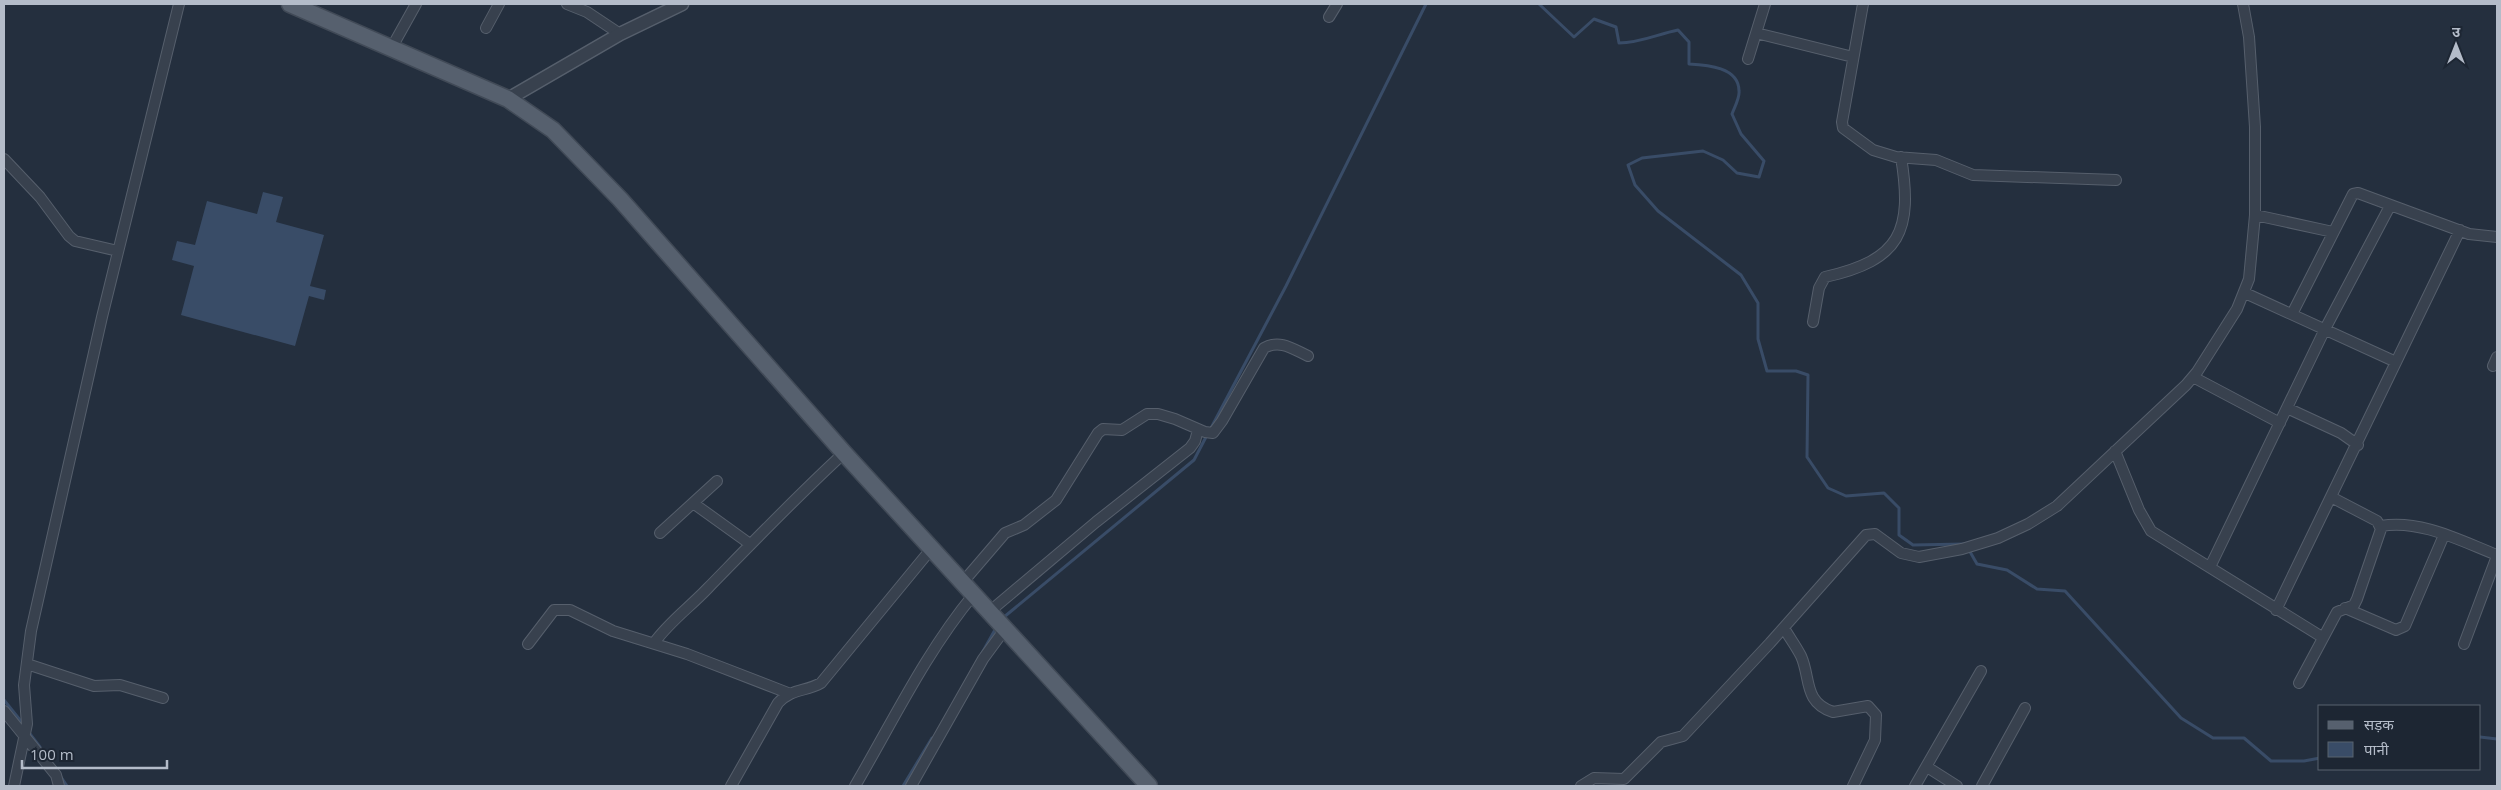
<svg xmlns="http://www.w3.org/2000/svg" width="2501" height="790" viewBox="0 0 2501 790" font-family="'Open Sans','Noto Sans Devanagari',sans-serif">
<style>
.water{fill:#394c67}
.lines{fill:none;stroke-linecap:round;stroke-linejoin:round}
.stream{stroke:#394c67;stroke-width:3}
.minor-casing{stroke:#565f6c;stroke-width:12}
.tertiary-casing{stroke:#565f6c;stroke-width:15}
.primary-casing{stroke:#414a57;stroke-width:19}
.minor{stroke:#38414e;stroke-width:10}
.tertiary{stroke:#38414e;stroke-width:12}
.primary{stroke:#56606e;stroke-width:16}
</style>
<rect width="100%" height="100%" fill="#242f3e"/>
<!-- water -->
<path class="water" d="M263,192L283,197L276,222L324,235L310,286L326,290L324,300L309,296L295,346L181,315L194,266L172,260L177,241L195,245L207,201L257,214Z"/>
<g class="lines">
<!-- stream -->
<path class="stream" d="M1539,4L1574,37L1594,19L1616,27L1619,43C1640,43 1658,34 1678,30L1689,42V64C1707,65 1739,67 1739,91C1740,98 1734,108 1732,114L1741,134L1764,161L1759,177L1737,173L1723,160L1703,151L1642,158L1628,165L1635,185L1658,211L1741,275L1758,303V339L1767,371H1796L1808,375L1807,457L1828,488L1846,496L1884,493L1899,508V535L1913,545L1964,544
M1211,428L1286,286L1426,4
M1969,550L1977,564L2007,570L2037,589L2065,591L2181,718L2213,738H2244L2271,761H2304L2320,758
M1004,617L1194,460L1206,437
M982,653L996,628
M4,700L24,725
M27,730L40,747
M2480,737L2497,739
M61,777L67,786
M903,786L932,738"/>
<!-- minor casing -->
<g class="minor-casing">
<path id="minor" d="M567,4L587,12L620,34
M1863,4L1842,122L1843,128L1873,150L1896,157L1936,160L1973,175L2116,180
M1329,17L1337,4
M486,28L499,4
M1756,33L1853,57
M392,47L416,4
M1748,59L1765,4
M4,159L40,197L69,236L75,241L118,251
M2255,215L2333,232
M2245,293L2396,362
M2292,314L2353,194L2358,193L2469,234L2497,237
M1813,322L1819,288L1825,277C1901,260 1913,231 1901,157
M2493,366L2497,357
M2193,377L2280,423
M2287,408L2341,433L2358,445
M2115,451L2139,510L2151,531L2322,637
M693,503L750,544
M2381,526C2420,519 2461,541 2497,555
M660,533L717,481
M2210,567L2325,329L2390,206
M963,582L1005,533L1024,525L1056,500L1098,433L1103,429L1122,430L1147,414H1158L1175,419L1205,432L1213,433L1222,421L1264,348C1280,339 1293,349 1308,356
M2345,608L2396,630L2405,626L2444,535
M2276,610L2460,230
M989,612L1096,522L1190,448L1195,441L1198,430
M1784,628C1789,637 1796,646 1801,656C1811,678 1803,702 1833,712L1868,706L1876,715L1875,740L1853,786
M654,643C669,622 690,607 708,588C753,542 797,496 844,453
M528,644L554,610H570L613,631L687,654L788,693
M2464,644L2497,556
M27,664L94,686L120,685L163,698
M2299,683L2337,612L2354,605L2357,599L2381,529L2377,521L2331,497
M4,711L56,775L59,786
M1927,767L1957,786
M14,786L27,724L24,685L31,631L102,317L179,4
M731,786L778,703C792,688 805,692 821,683L932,548
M855,786C893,721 926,652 974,594
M911,786L983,659L1005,629
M1581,786L1594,778L1624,779L1661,742L1683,736L1770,643L1866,535L1875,534L1901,553L1919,557L1962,549L1998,538L2028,524L2057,506L2186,385L2197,372L2237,309L2249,279L2255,215V127L2249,37L2243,4
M1915,786L1981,671
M1982,786L2025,708"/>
</g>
<!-- tertiary casing -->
<g class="tertiary-casing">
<path id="tertiary" d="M508,99L620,34L682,4"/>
</g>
<!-- primary casing -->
<g class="primary-casing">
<path id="primary" d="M290,4L508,99L553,130L620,199L844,453L1149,786"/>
</g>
<!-- minor -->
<use href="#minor" class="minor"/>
<!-- tertiary -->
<use href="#tertiary" class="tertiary"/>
<!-- primary -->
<use href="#primary" class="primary"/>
</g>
<!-- border -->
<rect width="2501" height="790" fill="none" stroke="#b4bcc9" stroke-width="10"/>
<!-- legend -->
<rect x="2318" y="705" width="162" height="65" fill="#1d2633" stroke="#59626f"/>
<rect x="2328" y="721" width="25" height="8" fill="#56606e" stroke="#59626f"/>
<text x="2364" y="730" font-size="15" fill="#b4bcc9">सड़क</text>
<rect x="2328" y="742" width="25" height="15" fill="#394c67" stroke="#59626f"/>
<text x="2364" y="755" font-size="15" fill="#b4bcc9">पानी</text>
<!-- north arrow -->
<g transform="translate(2456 45)" stroke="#1d2633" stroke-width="4" paint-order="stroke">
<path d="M0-4L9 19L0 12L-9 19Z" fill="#b4bcc9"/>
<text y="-8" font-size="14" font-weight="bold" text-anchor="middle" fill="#b4bcc9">उ</text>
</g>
<!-- scale -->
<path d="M22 760v8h145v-8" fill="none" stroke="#b4bcc9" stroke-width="2.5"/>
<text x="30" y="760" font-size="15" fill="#b4bcc9" stroke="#1d2633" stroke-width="4" paint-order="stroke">100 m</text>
</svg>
